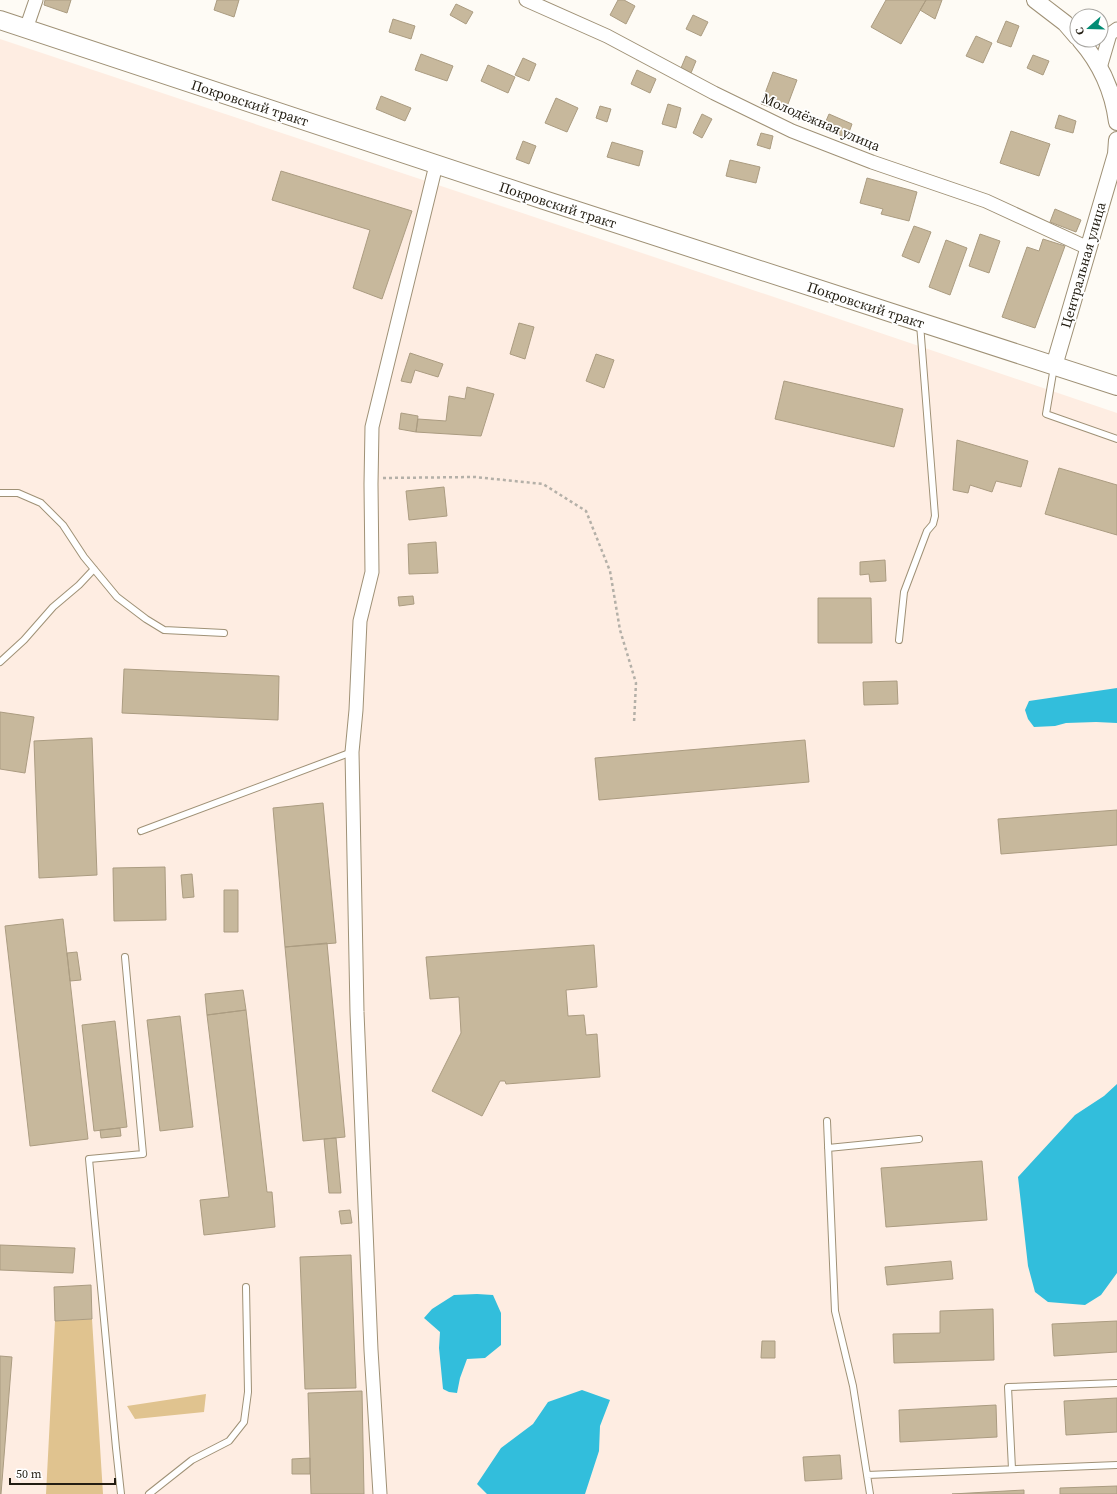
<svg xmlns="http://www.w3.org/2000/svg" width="1117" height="1494" viewBox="0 0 1117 1494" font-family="'Source Serif 4',serif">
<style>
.industrial{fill:#feede2}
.green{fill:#e0c38f}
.water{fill:#32bedc}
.building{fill:#c7b89c;stroke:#ab9c81}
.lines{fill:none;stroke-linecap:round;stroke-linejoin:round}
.service-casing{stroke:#9f9176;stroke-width:8}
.minor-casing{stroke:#9f9176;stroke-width:15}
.tertiary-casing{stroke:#9f9176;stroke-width:18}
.secondary-casing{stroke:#9f9176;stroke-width:20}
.path{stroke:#b4b0a8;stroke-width:2.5;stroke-dasharray:3 3;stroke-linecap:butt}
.service{stroke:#fff;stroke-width:6}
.minor{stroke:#fff;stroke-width:13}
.tertiary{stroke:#fff;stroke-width:16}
.secondary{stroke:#fff;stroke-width:18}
.labels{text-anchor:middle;stroke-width:3.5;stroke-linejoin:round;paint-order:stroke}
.street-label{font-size:14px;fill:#221d12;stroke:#fff}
</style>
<rect width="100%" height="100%" fill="#fefbf5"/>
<!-- industrial -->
<path class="industrial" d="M0,39L774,297L1117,413V1494H0Z"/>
<!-- green -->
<path class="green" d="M92,1319L103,1494H46L55,1321Z
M206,1394L204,1412L135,1419L127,1406Z"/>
<!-- water -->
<path class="water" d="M1117,688V723L1096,722L1066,723L1055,726L1034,727L1028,719L1025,710L1029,701Z
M1117,1084V1273L1101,1295L1085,1305L1048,1302L1035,1292L1028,1266L1018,1177L1075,1115L1104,1096Z
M477,1294L493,1295L501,1313V1345L485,1358L467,1359L460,1378L457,1393L449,1392L443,1389L439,1348L440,1332L424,1318L432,1309L454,1295Z
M582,1390L610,1400L600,1426L599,1451L585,1494H487L477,1484L501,1448L533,1424L548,1402Z"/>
<!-- building -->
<path class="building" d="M45,0H71L67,13L44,5Z
M217,0H239L234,17L214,10Z
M618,0H624L635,6L626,24L610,15Z
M886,0H926L901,44L871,27Z
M926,0H942L935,19L920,10Z
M456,4L473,12L466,24L450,15Z
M693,15L708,22L701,36L686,29Z
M393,19L415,26L411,39L389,32Z
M1006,21L1019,26L1011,47L997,42Z
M976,36L992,43L983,63L966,56Z
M421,54L453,66L447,81L415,70Z
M1033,55L1049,61L1043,75L1027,68Z
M686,56L696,61L691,73L681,68Z
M523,58L536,64L529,81L515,75Z
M488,65L515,77L508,93L481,81Z
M637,70L656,79L650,93L631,84Z
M773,72L797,80L785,112L761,104Z
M381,96L411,108L405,121L376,109Z
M556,98L578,108L567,132L545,123Z
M668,104L681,108L676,128L662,124Z
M600,106L611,109L607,122L596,118Z
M702,114L712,119L702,138L693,133Z
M829,114L852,124L847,138L823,128Z
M1059,115L1076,121L1073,133L1055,128Z
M1011,131L1050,144L1039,176L1000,163Z
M761,133L773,136L770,149L757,145Z
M523,141L536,146L529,164L516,159Z
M612,142L643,151L639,166L607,157Z
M730,160L760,167L756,183L726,176Z
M281,171L412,211L382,299L353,288L370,230L272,200Z
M867,178L917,192L909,221L881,214L883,209L860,203Z
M1055,209L1081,220L1076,232L1050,222Z
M914,226L931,232L919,263L902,256Z
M980,234L1000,241L989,273L969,266Z
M1043,239L1065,246L1035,328L1002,317L1027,247L1039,251Z
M946,240L967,248L950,295L929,287Z
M519,323L534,327L525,359L510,354Z
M410,353L443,364L438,377L415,370L411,383L401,381Z
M596,354L614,360L604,388L586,381Z
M784,381L903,409L894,447L775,419Z
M467,387L494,394L481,436L416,432L418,419L446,421L449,396L465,399Z
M401,413L418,416L416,432L399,429Z
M957,440L1028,461L1021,487L996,481L992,492L970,485L968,493L953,490Z
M1059,468L1117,485V535L1045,514Z
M444,487L447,516L409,520L406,491Z
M436,542L438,573L409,574L408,544Z
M885,560L886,581L870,582L869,574L860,575V562Z
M413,596L414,604L399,606L398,597Z
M818,598H871L872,643H818Z
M124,669L279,676L278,720L122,713Z
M897,681L898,704L864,705L863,682Z
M0,712L34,717L25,773L0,769Z
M92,738L97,875L39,878L34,741Z
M805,740L809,782L599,800L595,758Z
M323,803L336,943L285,947L273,808Z
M1117,810V845L1001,854L998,819Z
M165,867L166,920L114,921L113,868Z
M192,874L194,897L183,898L181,875Z
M224,890H238V932H224Z
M63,919L88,1139L30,1146L5,926Z
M327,943L345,1137L303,1141L285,947Z
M594,945L597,987L566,990L568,1016L584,1015L586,1035L597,1034L600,1077L506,1084L505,1081H500L482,1116L432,1091L461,1033L459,997L430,999L426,957Z
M77,952L81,980L70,981L67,953Z
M243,990L246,1010L207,1015L205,994Z
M246,1010L267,1192H272L275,1227L204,1235L200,1200L229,1197L207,1015Z
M180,1016L193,1127L160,1131L147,1020Z
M115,1021L127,1127L94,1131L82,1025Z
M120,1128L121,1136L101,1138L100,1130Z
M336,1138L341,1193H329L324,1139Z
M982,1161L987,1220L886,1227L881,1168Z
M350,1210L352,1223L341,1224L339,1211Z
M0,1245L75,1248L73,1273L0,1270Z
M351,1255L356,1388L305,1389L300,1257Z
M951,1261L953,1279L887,1285L885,1267Z
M91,1285L92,1319L55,1321L54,1287Z
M993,1309L994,1360L894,1363L893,1334L940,1333V1311Z
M1117,1321V1352L1054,1356L1052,1324Z
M762,1341H775V1358H761Z
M0,1356L12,1357L1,1494H0Z
M362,1391L364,1494H311L308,1393Z
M1117,1398V1432L1066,1435L1064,1401Z
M996,1405L997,1437L900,1442L899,1410Z
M840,1455L842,1479L805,1481L803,1457Z
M310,1458V1474H292V1459Z
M1117,1486V1494H1060V1488Z
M1024,1490V1494H952Z"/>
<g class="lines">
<!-- service casing -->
<g class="service-casing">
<path id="service" d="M1054,367L1046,414L1117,439
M0,493H18L41,503L63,525L84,557L117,597L146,619L164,630L224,633
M899,640L904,592L927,531L933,524L935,516L920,324
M0,662L24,640L53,607L79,585L94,569
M141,831L352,752
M827,1121L835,1311L853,1386L870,1494
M828,1148L919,1139
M1012,1469L1008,1387L1117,1383
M867,1475L1117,1465
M121,1494L116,1448L89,1159L143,1154L125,957
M149,1494L192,1460L229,1441L244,1422L248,1392L246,1287"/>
</g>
<!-- minor casing -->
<g class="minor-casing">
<path id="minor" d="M526,0L607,36L714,93L792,131L872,162L986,201L1088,248
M26,29L36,0
M1100,68L1110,34L1117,29
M380,1494L371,1350L357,1012L352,752L356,710L360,621L372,572L371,484L372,427L436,165"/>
</g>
<!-- tertiary casing -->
<g class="tertiary-casing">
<path id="tertiary" d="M1035,0L1065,23L1077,37
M1080,40C1101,64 1113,91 1117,122
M1054,366L1116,154L1117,140"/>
</g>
<!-- secondary casing -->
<g class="secondary-casing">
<path id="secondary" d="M0,20L544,200L1117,386"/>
</g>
<!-- path -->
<path class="path" d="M383,478L475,477L543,484L586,511L610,571L620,630L636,683L634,723"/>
<!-- service -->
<use href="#service" class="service"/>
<!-- minor -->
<use href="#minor" class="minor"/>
<!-- tertiary -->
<use href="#tertiary" class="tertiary"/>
<!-- secondary -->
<use href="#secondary" class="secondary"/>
</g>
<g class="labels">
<!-- street labels -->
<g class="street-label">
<text transform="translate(250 103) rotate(18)" y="5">Покровский тракт</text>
<text transform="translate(821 122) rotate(23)" y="5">Молодёжная улица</text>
<text transform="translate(558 205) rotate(18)" y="5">Покровский тракт</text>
<text transform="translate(1083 265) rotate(-74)" y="5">Центральная улица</text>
<text transform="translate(866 305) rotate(18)" y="5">Покровский тракт</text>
</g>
</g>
<!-- north arrow -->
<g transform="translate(1089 28) rotate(250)"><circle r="19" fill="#ffffff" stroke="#a7a5a0"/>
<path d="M0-3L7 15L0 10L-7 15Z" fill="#028c74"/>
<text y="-6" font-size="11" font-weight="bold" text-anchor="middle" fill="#221d12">С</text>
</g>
<!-- scale -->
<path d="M10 1478v6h105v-6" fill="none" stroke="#221d12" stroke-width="2"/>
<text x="16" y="1478" font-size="12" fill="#221d12" stroke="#ffffff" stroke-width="3" paint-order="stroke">50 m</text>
</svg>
